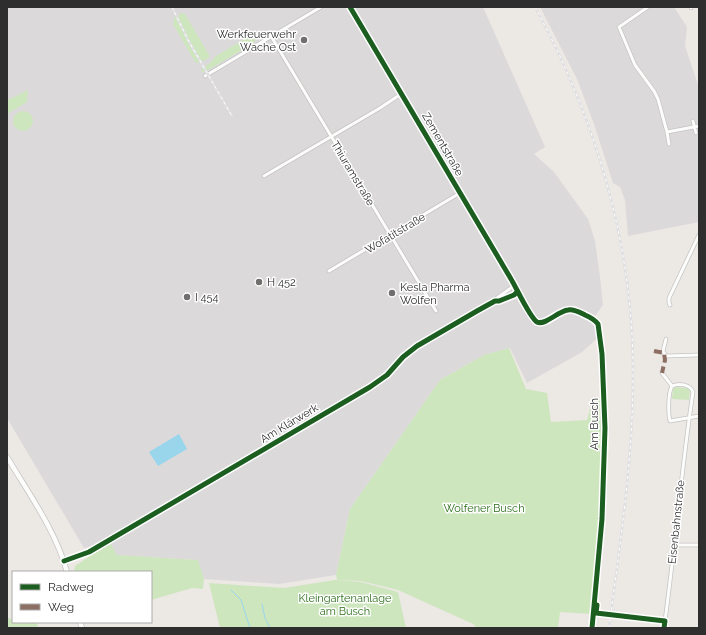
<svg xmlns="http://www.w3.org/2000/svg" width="706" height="635" viewBox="0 0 706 635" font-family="Raleway,sans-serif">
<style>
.industrial{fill:#dcd9db}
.green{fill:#cee6be}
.water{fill:#99d6ec}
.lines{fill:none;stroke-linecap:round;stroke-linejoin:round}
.stream{stroke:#99d6ec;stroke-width:1}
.minor-casing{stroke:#c5c4c5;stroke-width:4.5}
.secondary-casing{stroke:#c5c4c5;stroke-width:6}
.minor{stroke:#fcfcfb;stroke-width:3}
.secondary{stroke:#fcfcfb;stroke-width:4.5}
.rail-casing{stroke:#dfdfe1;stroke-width:2.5}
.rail{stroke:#fff;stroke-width:1;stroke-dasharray:3;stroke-linecap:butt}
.quiet{stroke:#8d6e63;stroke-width:4;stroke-dasharray:8 4;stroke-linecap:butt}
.cycleway-casing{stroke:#fff;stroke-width:8}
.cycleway{stroke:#1b5e20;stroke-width:5}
.poi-dot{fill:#706f6e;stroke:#fff;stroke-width:1.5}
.labels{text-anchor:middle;stroke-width:3;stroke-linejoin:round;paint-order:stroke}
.poi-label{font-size:11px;fill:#2e2e2e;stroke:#fff;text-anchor:start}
.street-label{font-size:11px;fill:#2e2e2e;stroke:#fff}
.park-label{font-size:11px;fill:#2c6e1b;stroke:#fff}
</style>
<rect width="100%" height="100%" fill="#ece8e4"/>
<!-- industrial -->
<path class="industrial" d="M7,7H483L545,147L534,154L554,172L588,219L595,241L600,277L603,305L595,316L599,321L602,334L582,352L527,383L510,348L484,355L440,380L350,509L336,575L279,584L204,579L197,560L116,555L110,543L84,548L7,418Z
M540,7H674L687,27L685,46L699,88V222L628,236L625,200L620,187L613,183L594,124L577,79Z"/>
<!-- green -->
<path class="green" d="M182,13L185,14L209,55V58L199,63L195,62L173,24L175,17Z
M251,35L253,36L255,41L254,43L203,73L201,69L210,63L216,56Z
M28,90L27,102L7,114V99H10Z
M13 121a10 10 0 1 1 20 0a10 10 0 1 1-20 0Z
M509,348L526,389L547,393L551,422L587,420L592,403L602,396L599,542L590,614L560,612L558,628H477L473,624L398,590L361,581L337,580L336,575L350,509L440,380L484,355Z
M675,387L688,388L690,391L689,400L672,399L673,389Z
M110,543L117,555L198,560L204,579L203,589L192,588L151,600V572H74L75,566Z
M335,580L361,582L398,592L406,628H220L209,583L284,588Z
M7,618L13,619V622H37L38,628H7Z"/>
<!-- water -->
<path class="water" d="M179,434L187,449L158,466L149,452Z"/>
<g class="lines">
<!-- stream -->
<path class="stream" d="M231,590L241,600L250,628
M262,604L265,618L270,628"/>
<!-- minor casing -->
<g class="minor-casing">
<path id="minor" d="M350,7L511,279C516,287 530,318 537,322C545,326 558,311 568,310C574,309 579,312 585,315C590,317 594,319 598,324L602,354L605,428L602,519L592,628
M648,7L619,27L635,65L654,91L658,99L667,132L699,126
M691,8V7
M271,36L436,311
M205,76L321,7
M693,121L696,133
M667,132L669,144
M264,176L380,108L401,94
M329,271L460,193
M495,301L497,298L515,285
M670,305L669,303V298L699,235
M666,339L663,351L666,356L699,355
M662,373L672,386C668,393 668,413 670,421L699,416
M674,545H699
M64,561L89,552L370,387L387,375L403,357L417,346L477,311L495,301H499L514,295L517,292
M664,628C675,550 681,471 693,392C690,384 679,383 672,386"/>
</g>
<!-- secondary casing -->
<g class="secondary-casing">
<path id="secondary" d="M7,457C29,494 56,531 67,572
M80,622L82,628"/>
</g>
<!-- minor -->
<use href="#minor" class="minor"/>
<!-- secondary -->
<use href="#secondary" class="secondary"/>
<!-- rail casing -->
<g class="rail-casing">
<path id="rail" d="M172,7L188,40L232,116
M535,7C596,119 634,247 633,376C633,460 620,544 609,628"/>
</g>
<!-- rail -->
<use href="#rail" class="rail"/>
<!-- quiet -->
<path class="quiet" d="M654,351L664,353L665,360L662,373"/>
<!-- cycleway casing -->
<g class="cycleway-casing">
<path id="cycleway" d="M350,7L511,279C516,287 530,318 537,322C545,326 558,311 568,310C574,309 579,312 585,315C590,317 594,319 598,324L602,354L605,428L602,519L592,628
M64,561L89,552L370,387L387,375L403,357L417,346L477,311L495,301H499L514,295L517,292
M597,605L596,613L665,621L664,628"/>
</g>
<!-- cycleway -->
<use href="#cycleway" class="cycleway"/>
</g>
<!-- markers -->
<g class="poi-dot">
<circle cx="304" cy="40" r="4"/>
<circle cx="259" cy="282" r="4"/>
<circle cx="392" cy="293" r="4"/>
<circle cx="187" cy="297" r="4"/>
</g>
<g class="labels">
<!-- poi labels -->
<g class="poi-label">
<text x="296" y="38" text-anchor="end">Werkfeuerwehr<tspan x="296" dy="13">Wache Ost</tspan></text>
<text x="267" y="286">H 452</text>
<text x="400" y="291">Kesla Pharma<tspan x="400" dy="13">Wolfen</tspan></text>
<text x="195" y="301">I 454</text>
</g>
<!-- street labels -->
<g class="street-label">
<text transform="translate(443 144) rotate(60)" y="4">Zementstraße</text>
<text transform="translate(353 173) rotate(59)" y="4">Thiuramstraße</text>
<text transform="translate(395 233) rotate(-31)" y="4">Wofatitstraße</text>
<text transform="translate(289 423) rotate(-31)" y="4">Am Klärwerk</text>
<text transform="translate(594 424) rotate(-90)" y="4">Am Busch</text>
<text transform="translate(676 522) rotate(-84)" y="4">Eisenbahnstraße</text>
</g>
<!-- park labels -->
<g class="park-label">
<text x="484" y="512">Wolfener Busch</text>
<text x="345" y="602">Kleingartenanlage<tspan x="345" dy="13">am Busch</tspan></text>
</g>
</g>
<!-- border -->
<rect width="706" height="635" fill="none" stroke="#2e2e2e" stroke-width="16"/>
<!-- legend -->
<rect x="12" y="571" width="140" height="52" fill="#ffffff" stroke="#ababab"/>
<rect x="20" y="584" width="20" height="6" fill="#1b5e20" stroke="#ababab"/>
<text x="48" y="591" font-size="12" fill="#2e2e2e">Radweg</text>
<rect x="20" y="604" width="20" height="6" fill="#8d6e63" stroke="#ababab"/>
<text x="48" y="611" font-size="12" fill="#2e2e2e">Weg</text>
</svg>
